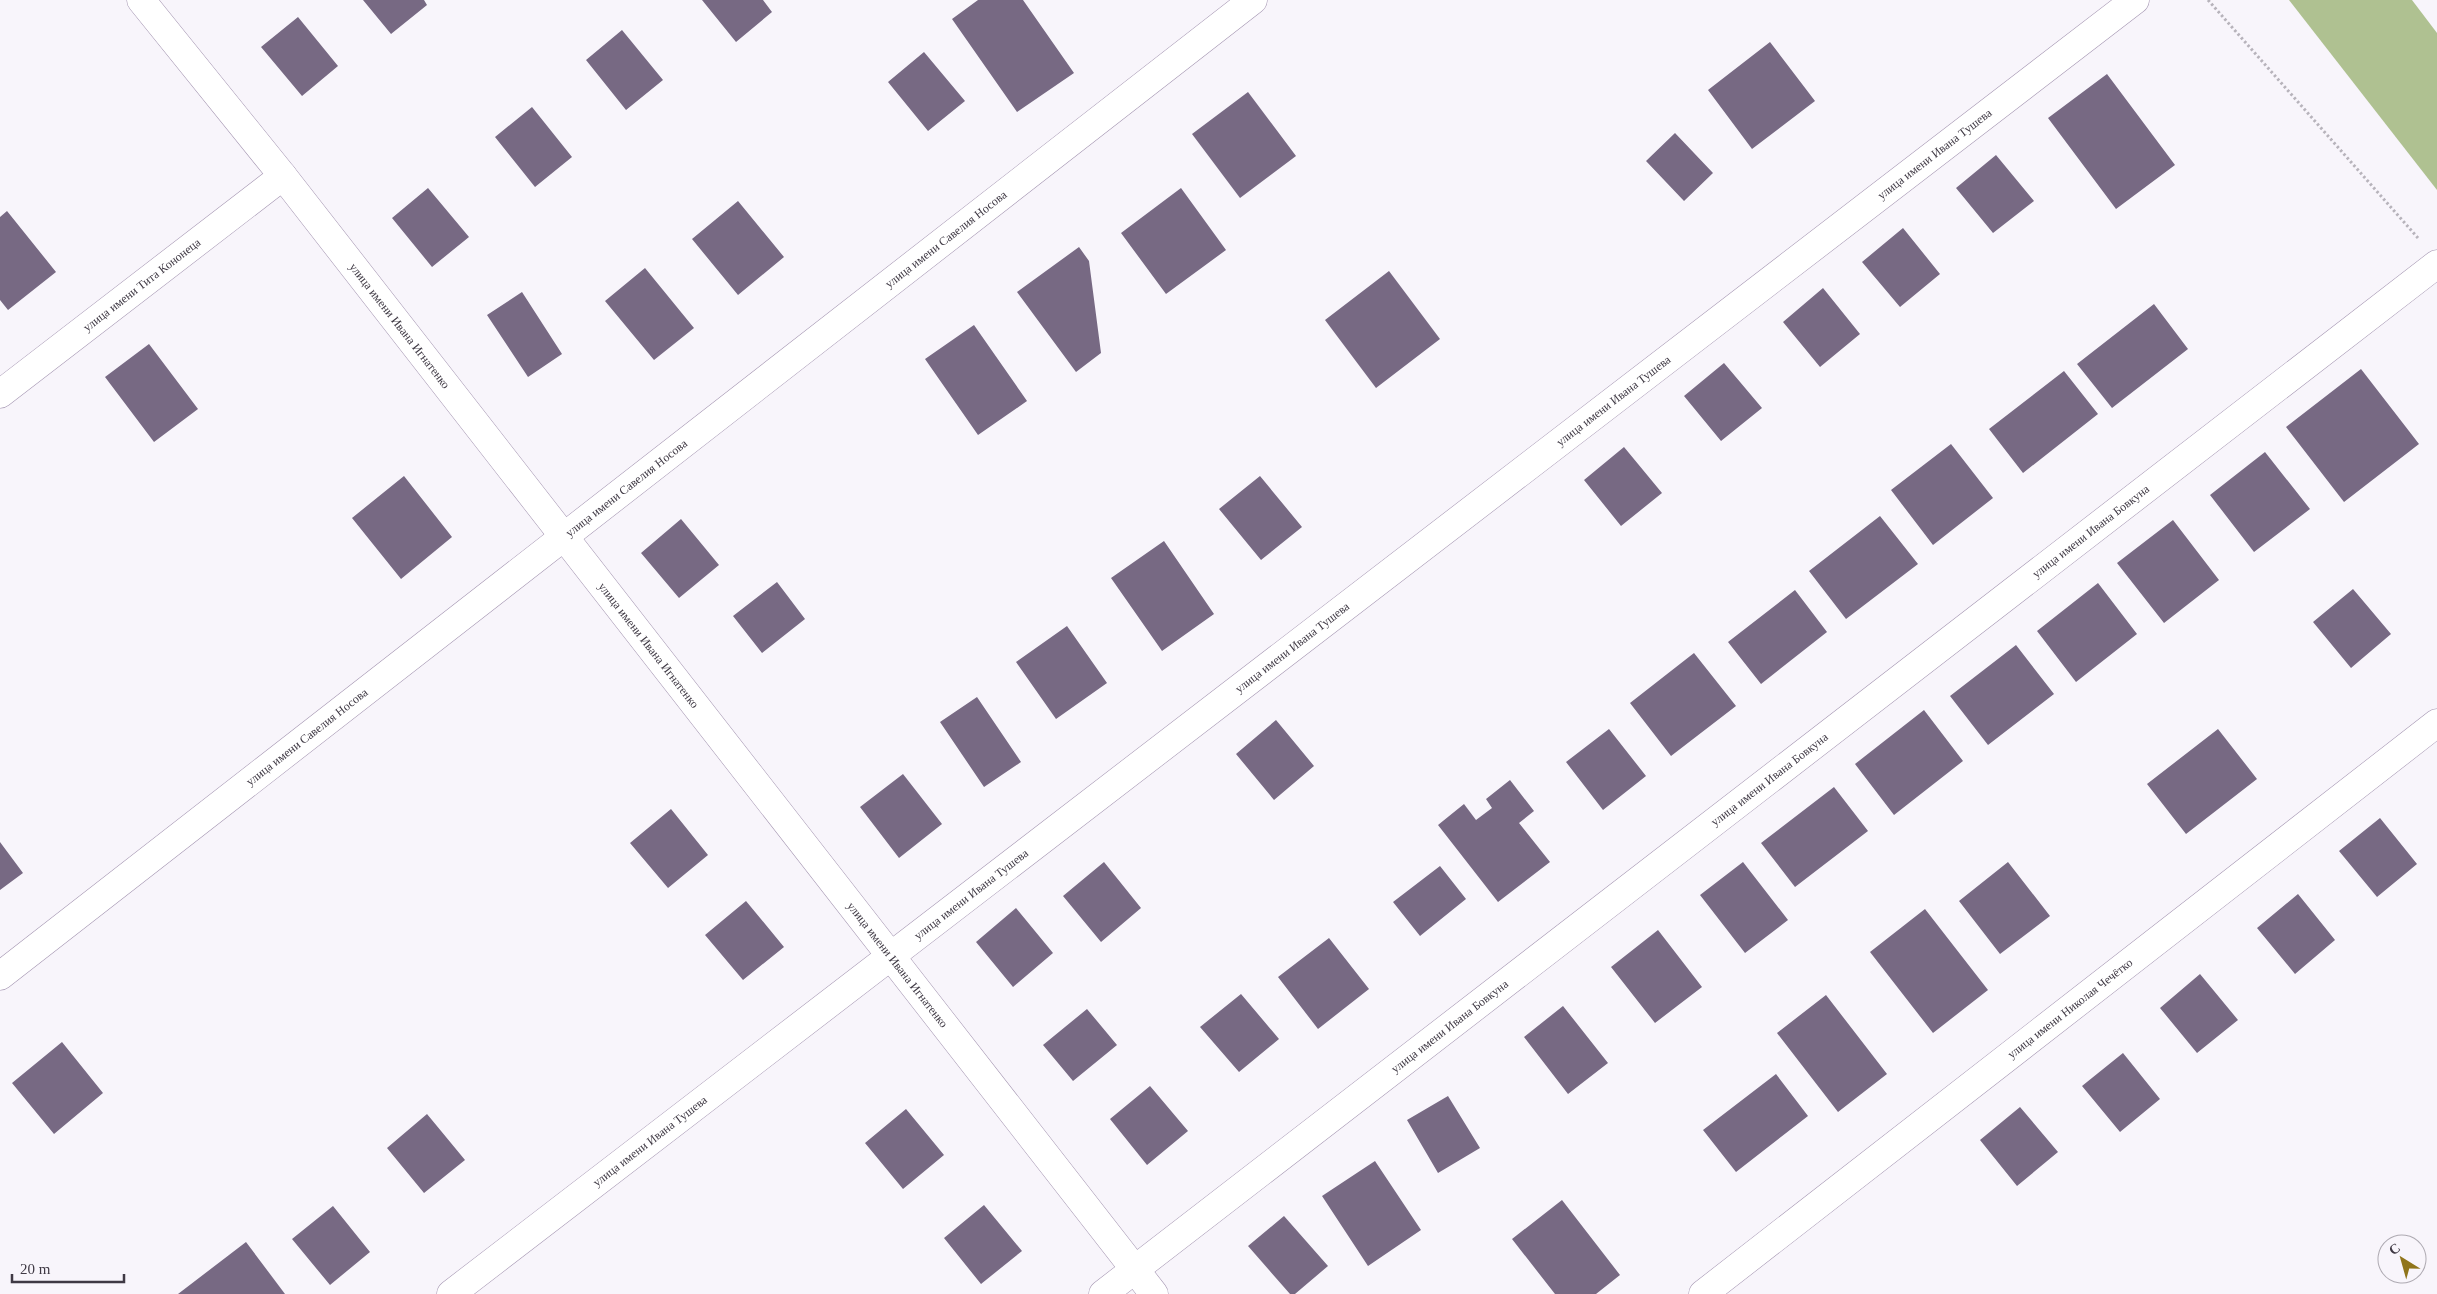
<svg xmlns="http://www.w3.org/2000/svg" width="2437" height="1294" viewBox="0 0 2437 1294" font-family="'Times New Roman',serif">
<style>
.forest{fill:#afc191}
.building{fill:#776983}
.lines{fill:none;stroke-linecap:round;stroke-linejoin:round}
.minor-casing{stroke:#a495b1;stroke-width:29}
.path{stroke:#b7b3bb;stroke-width:3;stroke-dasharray:2.5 2.5;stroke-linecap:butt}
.minor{stroke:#fff;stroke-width:28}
.labels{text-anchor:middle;stroke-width:5;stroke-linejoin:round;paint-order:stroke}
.street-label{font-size:12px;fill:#3f3944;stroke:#f8f5fb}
</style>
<rect width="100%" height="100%" fill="#f8f5fb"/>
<!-- forest -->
<path class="forest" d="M2289,0H2412L2437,33V190Z"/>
<!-- building -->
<path class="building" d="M363,0H424L427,5L391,34Z
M702,0H763L772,12L736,42Z
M978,0H1023L1074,73L1017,112L952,19Z
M298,17L338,66L302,96L261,47Z
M622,30L663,80L626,110L586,60Z
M1770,42L1815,101L1752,149L1708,90Z
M924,52L965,101L928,131L888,82Z
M2107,74L2175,165L2116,209L2048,118Z
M1248,92L1296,156L1240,198L1192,134Z
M532,107L572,157L535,187L495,137Z
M1675,133L1713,173L1684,201L1646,161Z
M1996,155L2034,201L1993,233L1956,188Z
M428,188L469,237L432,267L392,218Z
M1181,188L1226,250L1166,294L1121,233Z
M738,201L784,257L738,295L692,239Z
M7,211L56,272L8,310L0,300V217Z
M1903,228L1940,274L1900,307L1862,262Z
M1079,247L1089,261L1101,353L1076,372L1017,292Z
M645,268L694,328L654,360L605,301Z
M1389,271L1440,339L1376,388L1325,320Z
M1823,288L1860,334L1820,367L1783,322Z
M522,292L562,354L528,377L487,315Z
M2154,304L2188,349L2112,408L2077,364Z
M974,325L1027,401L978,435L925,359Z
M149,344L198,409L154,442L105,377Z
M1724,363L1762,408L1721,441L1684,396Z
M2361,369L2419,444L2344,502L2286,427Z
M2064,371L2098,414L2023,473L1989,429Z
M1951,444L1993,498L1933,545L1891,490Z
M1624,447L1662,493L1621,526L1584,480Z
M2265,452L2310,509L2254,552L2210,495Z
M404,476L452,537L401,579L352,518Z
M1260,476L1302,527L1261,560L1219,509Z
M1880,516L1918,564L1846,619L1809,571Z
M681,519L719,565L679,598L641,553Z
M2173,520L2219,580L2164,623L2117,563Z
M1164,541L1214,614L1162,651L1111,578Z
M777,582L805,619L762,653L733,616Z
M2098,583L2137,634L2076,682L2037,631Z
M2353,589L2391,634L2351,668L2313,622Z
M1795,590L1827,632L1761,684L1728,642Z
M1067,626L1107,683L1056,719L1016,662Z
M2016,645L2054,694L1988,745L1950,696Z
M1694,653L1736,706L1671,756L1630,703Z
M977,697L1021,762L984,787L940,722Z
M1924,710L1963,761L1894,815L1855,764Z
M1276,720L1314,766L1274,800L1236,754Z
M1609,729L1646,776L1603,810L1566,762Z
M2218,729L2257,779L2186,834L2147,784Z
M903,774L942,824L899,858L860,807Z
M1510,780L1534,811L1519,823L1550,862L1498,902L1438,825L1464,804L1476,820L1492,808L1486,799Z
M1834,787L1868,831L1795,887L1761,843Z
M671,809L708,855L668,888L630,843Z
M2380,818L2417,864L2377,897L2339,851Z
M0,842L23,873L0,890Z
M1104,862L1141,908L1101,942L1063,896Z
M1743,862L1788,920L1745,953L1700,895Z
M2008,862L2050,916L2000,954L1959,901Z
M1440,866L1466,899L1420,936L1393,902Z
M2298,894L2335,940L2295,974L2257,928Z
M746,901L784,947L743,980L705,935Z
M1016,908L1053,953L1013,987L976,942Z
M1925,909L1988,990L1933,1033L1870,952Z
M1658,930L1702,987L1655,1023L1611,967Z
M1329,938L1369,989L1318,1029L1278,977Z
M2200,974L2238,1020L2197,1053L2160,1008Z
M1241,994L1279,1039L1239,1072L1200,1027Z
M1826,995L1887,1074L1838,1112L1777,1033Z
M1563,1006L1608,1063L1568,1094L1524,1037Z
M1087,1009L1117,1045L1073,1081L1043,1045Z
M62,1042L103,1093L54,1134L12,1083Z
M2123,1053L2160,1099L2120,1132L2082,1086Z
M1776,1074L1808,1116L1736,1172L1703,1130Z
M1150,1086L1188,1131L1147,1165L1110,1119Z
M1448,1096L1480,1148L1438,1173L1407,1120Z
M2020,1107L2058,1152L2017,1186L1980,1140Z
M906,1109L944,1155L903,1189L865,1143Z
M427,1114L465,1160L424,1193L387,1148Z
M1375,1161L1421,1230L1368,1266L1322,1196Z
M1562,1200L1620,1275L1596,1294H1555L1512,1239Z
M984,1205L1022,1251L981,1284L944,1238Z
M333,1206L370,1252L330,1285L292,1239Z
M1284,1216L1328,1266L1295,1294H1290L1248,1246Z
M246,1242L285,1294H178Z"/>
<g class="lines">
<!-- minor casing -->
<g class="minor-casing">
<g id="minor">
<path id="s1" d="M141,0L283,176L1154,1294"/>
<path id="s2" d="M0,394L283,176"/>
<path id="s3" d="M0,976L1253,0"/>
<path id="s4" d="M451,1294L2135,0"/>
<path id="s5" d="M1103,1294L2437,264"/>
<path id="s6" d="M1703,1294L2437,723"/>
</g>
</g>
<!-- path -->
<path class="path" d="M2208,0L2418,238"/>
<!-- minor -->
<use href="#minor" class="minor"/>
</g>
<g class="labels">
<!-- street labels -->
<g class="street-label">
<text dy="4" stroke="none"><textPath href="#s4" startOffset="1871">улица имени Ивана Тушева</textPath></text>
<text dy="4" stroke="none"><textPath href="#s3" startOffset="1199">улица имени Савелия Носова</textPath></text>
<text dy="4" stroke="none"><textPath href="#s2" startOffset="179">улица имени Тита Кононеца</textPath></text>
<text dy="4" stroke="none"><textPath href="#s1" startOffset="416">улица имени Ивана Игнатенко</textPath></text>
<text dy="4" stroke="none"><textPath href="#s4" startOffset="1466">улица имени Ивана Тушева</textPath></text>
<text dy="4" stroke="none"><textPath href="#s3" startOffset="794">улица имени Савелия Носова</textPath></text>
<text dy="4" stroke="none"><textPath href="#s5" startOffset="1248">улица имени Ивана Бовкуна</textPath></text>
<text dy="4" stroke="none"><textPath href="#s1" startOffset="821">улица имени Ивана Игнатенко</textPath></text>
<text dy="4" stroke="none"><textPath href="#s4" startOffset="1061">улица имени Ивана Тушева</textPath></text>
<text dy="4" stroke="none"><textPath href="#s3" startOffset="389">улица имени Савелия Носова</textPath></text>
<text dy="4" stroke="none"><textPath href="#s5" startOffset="842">улица имени Ивана Бовкуна</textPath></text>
<text dy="4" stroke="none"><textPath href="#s4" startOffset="656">улица имени Ивана Тушева</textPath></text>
<text dy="4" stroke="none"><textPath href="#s1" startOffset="1226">улица имени Ивана Игнатенко</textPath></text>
<text dy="4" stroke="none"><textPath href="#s6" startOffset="465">улица имени Николая Чечётко</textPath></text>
<text dy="4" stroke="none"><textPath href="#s5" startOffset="438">улица имени Ивана Бовкуна</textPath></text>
<text dy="4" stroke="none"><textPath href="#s4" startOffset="251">улица имени Ивана Тушева</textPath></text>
</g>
</g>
<!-- north arrow -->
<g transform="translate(2402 1259) rotate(323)"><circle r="24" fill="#f8f5fb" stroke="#aeaab2"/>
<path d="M0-4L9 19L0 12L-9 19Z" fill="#90751b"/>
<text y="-8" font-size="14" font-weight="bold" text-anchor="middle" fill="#3f3944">С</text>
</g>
<!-- scale -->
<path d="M12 1274v8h112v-8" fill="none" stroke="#3f3944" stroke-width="2.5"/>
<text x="20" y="1274" font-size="15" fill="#3f3944" stroke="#f8f5fb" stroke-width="4" paint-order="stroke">20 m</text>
</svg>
